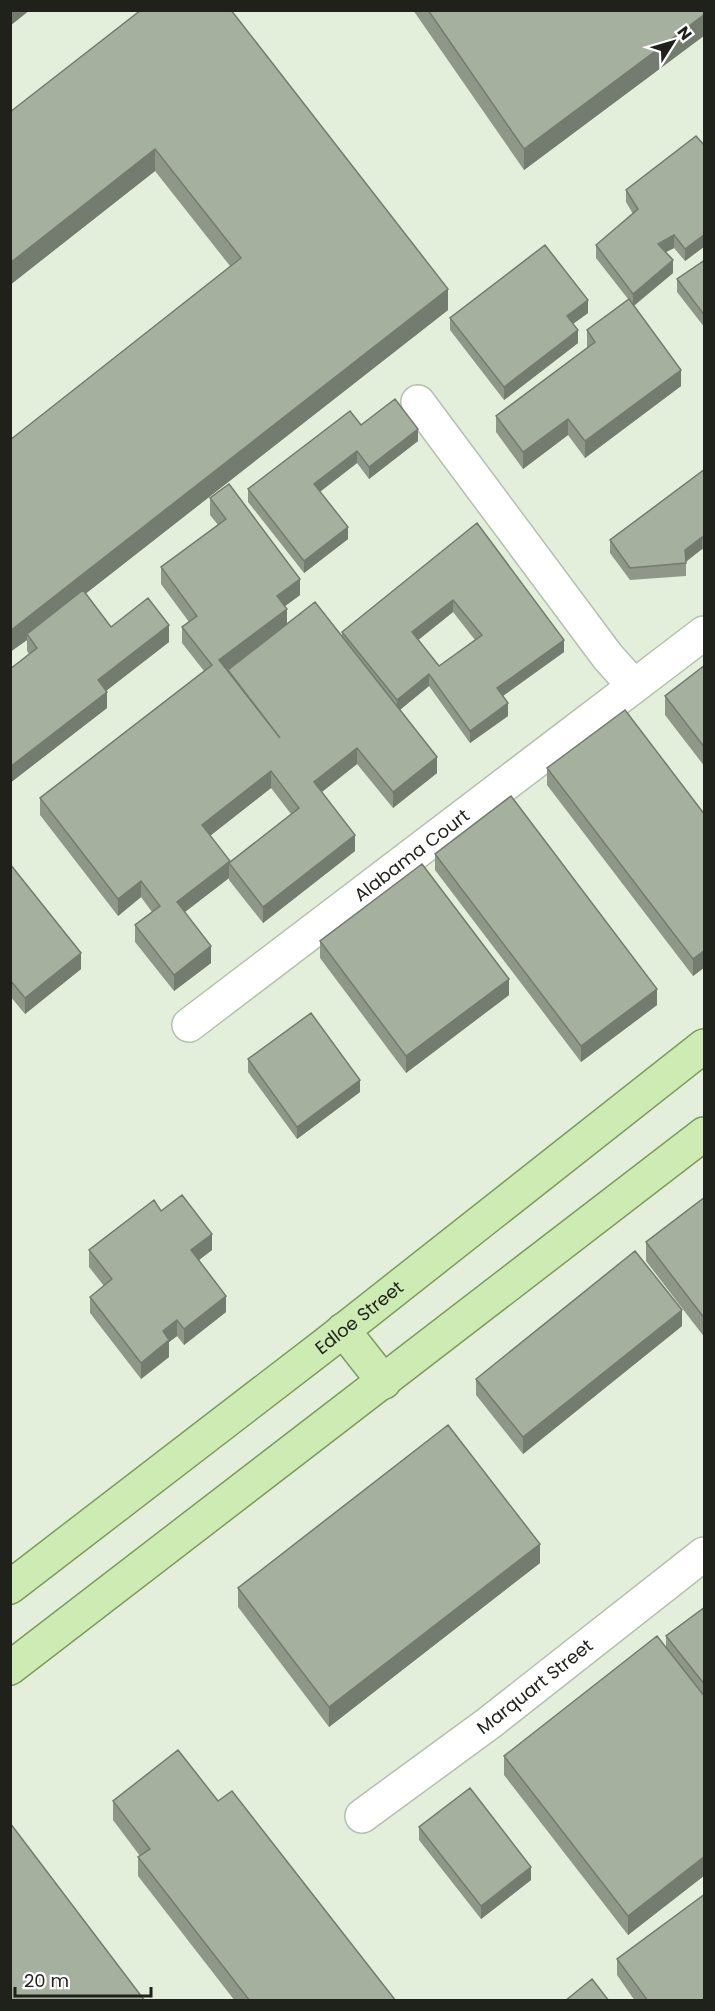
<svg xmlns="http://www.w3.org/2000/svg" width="715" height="2011" viewBox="0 0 715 2011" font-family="Poppins,sans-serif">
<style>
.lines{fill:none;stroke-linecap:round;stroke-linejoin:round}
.minor-casing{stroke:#b5bfac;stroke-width:36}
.major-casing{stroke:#7c9c5e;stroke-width:36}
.minor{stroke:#fff;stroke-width:33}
.major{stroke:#cfebb4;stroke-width:33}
.wall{fill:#8f9788;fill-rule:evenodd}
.shaded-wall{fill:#747b6f}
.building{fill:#a6b09e;stroke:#747b6f;stroke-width:1.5;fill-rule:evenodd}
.labels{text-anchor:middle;stroke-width:6;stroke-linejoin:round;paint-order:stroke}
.street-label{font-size:18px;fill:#1e221b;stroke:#fff}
</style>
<rect width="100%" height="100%" fill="#e4efdb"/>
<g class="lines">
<!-- minor casing -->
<g class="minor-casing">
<g id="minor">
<path d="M418,402L608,657L634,686"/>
<path id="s1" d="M189,1025L704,633"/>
<path id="s2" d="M362,1816L489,1723L704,1554"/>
</g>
</g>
<!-- major casing -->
<g class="major-casing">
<g id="major">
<path d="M343,1330L384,1382"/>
<path id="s3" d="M10,1587L326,1344L704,1046"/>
<path d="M10,1668L704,1134"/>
</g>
</g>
<!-- minor -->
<use href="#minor" class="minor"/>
<!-- major -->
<use href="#major" class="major"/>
</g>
<!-- wall -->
<path class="wall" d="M141,10L448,310L85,594L111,627L169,642L106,691L107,708L10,783V669L29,654L27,651V640L10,652V440L230,266L155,171L10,285V112Z
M413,10H705V35L524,170Z
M705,146V246L685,261L674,248L666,252L673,273L634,306L681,386L585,458L568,435L523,469L496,432V416L587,348V330L628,299L596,258V245L633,214L626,202V190Z
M705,260V328L677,292V279Z
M588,313L573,324L578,343L504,400L450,330V318Z
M361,425L418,441L369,479L357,463L320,492L348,539L304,573L248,502V489Z
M705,469V552L702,549L686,562V576L630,580L610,553V540Z
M210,498L300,595L285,606L287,624L342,636V632L477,523L564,652L503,696L508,716L470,743L429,686L400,710L437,773L393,808L357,764L322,792L355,851L263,923L229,880V878L185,912L211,963L174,991L135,942V925L152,912L141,897L118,916L40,815V798L204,671L182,643V627L189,622L161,584V567L218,525L210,515ZM453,612L475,640L439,666L418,640ZM250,653L228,670V672L227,670ZM271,788L291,814L230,862L210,836Z
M705,665V767L665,715V696Z
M547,768L705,815V967L693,976L547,785Z
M435,854L657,1005L581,1062L435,870Z
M10,864L81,969L25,1014L10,996Z
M320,941L509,995L406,1073L320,958Z
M248,1059L360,1092L297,1139L248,1072Z
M705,1197V1338L646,1261V1242Z
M161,1211L212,1250L199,1260L226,1312L184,1345L177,1336L169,1342V1357L141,1379L90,1313V1297L104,1286L89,1267V1250Z
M682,1326L523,1454L476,1395V1379Z
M540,1563L329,1727L238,1607V1588Z
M705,1607V1875L628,1935L504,1775V1756L666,1648V1636Z
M113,1801H218L396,2001H235L138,1876V1857L140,1856L113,1820Z
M419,1827L531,1880L481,1919L419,1840Z
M617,1959L705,2001H635L617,1975Z"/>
<!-- shaded-wall -->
<path class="shaded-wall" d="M10,10H30L10,26Z
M705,14V35L524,170V149Z
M155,149V171L10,285V263Z
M705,234V246L685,261V249Z
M674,235V248L658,256V244Z
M673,260V273L633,306V294Z
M448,289V310L29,638L27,634V640L10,652V631Z
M588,300V313L567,328V316Z
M578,330V343L504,400V387Z
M681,370V386L585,458V441Z
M568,419V435L523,469V452Z
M418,429V441L369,479V467Z
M357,451V463L314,496V484Z
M348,527V539L304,573V561Z
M702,537V549L685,562V550Z
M300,579V595L277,612V596Z
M453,600V612L412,645V632Z
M287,609V626L219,676V660Z
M169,625V642L98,697V680Z
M564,640V652L497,700V688Z
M429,674V686L397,712V700Z
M107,692V708L10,783V767Z
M508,703V716L470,743V731Z
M357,748V764L314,798V782Z
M437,757V773L393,808V792Z
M271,771V788L202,842V825Z
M355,835V851L263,923V907Z
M230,861V865L229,863V878L177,918V902Z
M141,881V897L118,916V899Z
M211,946V963L174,991V975Z
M705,950V967L693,976V959Z
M81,953V969L25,1014V998Z
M509,979V995L406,1073V1056Z
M657,989V1005L581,1062V1046Z
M360,1080V1092L297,1139V1127Z
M212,1234V1250L191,1266V1250Z
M226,1296V1312L184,1345V1329Z
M682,1310V1326L523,1454V1437Z
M177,1320V1336L169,1342V1357L141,1379V1363L163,1331Z
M540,1544V1563L329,1727V1707Z
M705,1856V1875L628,1935V1916Z
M531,1867V1880L481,1919V1906Z"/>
<!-- building -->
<path class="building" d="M141,10H231L448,289L10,631V440L241,258L155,149L10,263V112Z
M428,10H705V14L524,149Z
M696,136L705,146V234L685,249L674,235L658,244L673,260L633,294L596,245L638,209L626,190Z
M545,245L588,300L567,316L578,330L504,387L450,318Z
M705,260V316L677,279Z
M629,299L681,370L585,441L568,419L523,452L496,416L595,342L587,330Z
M395,399L418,429L369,467L357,451L314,484L348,527L304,561L248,489L350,411L361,425Z
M705,469V540L702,537L685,550L686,563L630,568L610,540Z
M229,484L300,579L277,596L287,609L219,660L280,738L228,670L315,602L437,757L393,792L357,748L314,782L355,835L263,907L229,863L299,808L271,771L202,825L230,861L177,902L211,946L174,975L135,925L160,906L141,881L118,899L40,798L212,665L182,627L197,616L161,567L226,519L210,498Z
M477,523L564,640L497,688L508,703L470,731L429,674L397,700L342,632ZM453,600L482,635L439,666L412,632Z
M83,590L111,627L148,598L169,625L98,680L107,692L10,767V669L37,648L27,634Z
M705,665V748L665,696Z
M625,710L705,815V950L693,959L547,768Z
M511,796L657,989L581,1046L435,854Z
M10,864L81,953L25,998L10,980Z
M422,864L509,979L406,1056L320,941Z
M311,1013L360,1080L297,1127L248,1059Z
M182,1195L212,1234L191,1250L226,1296L184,1329L177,1320L163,1331L169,1340L141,1363L90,1297L112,1279L89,1250L154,1200L161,1211Z
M705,1197V1319L646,1242Z
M635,1251L682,1310L523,1437L476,1379Z
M448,1425L540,1544L329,1707L238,1588Z
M705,1607V1685L666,1636Z
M657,1636L705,1697V1856L628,1916L504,1756Z
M178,1750L218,1801L232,1791L396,2001H250L138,1857L150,1849L113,1801Z
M470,1788L531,1867L481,1906L419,1827Z
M10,1823L145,2001H10Z
M705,1894V2001H648L617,1959Z
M592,1979L609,2001H565Z"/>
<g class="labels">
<!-- street labels -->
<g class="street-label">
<text dy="6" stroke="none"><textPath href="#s1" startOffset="280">Alabama Court</textPath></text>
<text dy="6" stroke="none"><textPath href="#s3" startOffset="441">Edloe Street</textPath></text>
<text dy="6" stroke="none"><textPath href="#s2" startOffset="216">Marquart Street</textPath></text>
</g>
</g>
<!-- border -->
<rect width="715" height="2011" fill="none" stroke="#1e221b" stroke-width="24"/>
<!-- north arrow -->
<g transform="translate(673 42) rotate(53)" stroke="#ffffff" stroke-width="4.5" paint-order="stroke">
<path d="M0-4.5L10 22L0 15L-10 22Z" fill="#1e221b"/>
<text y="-9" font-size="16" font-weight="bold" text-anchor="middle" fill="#1e221b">N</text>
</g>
<!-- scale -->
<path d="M15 1987v9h136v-9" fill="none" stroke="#1e221b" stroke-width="3"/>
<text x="24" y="1987" font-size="18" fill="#1e221b" stroke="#ffffff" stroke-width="4.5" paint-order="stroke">20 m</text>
</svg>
